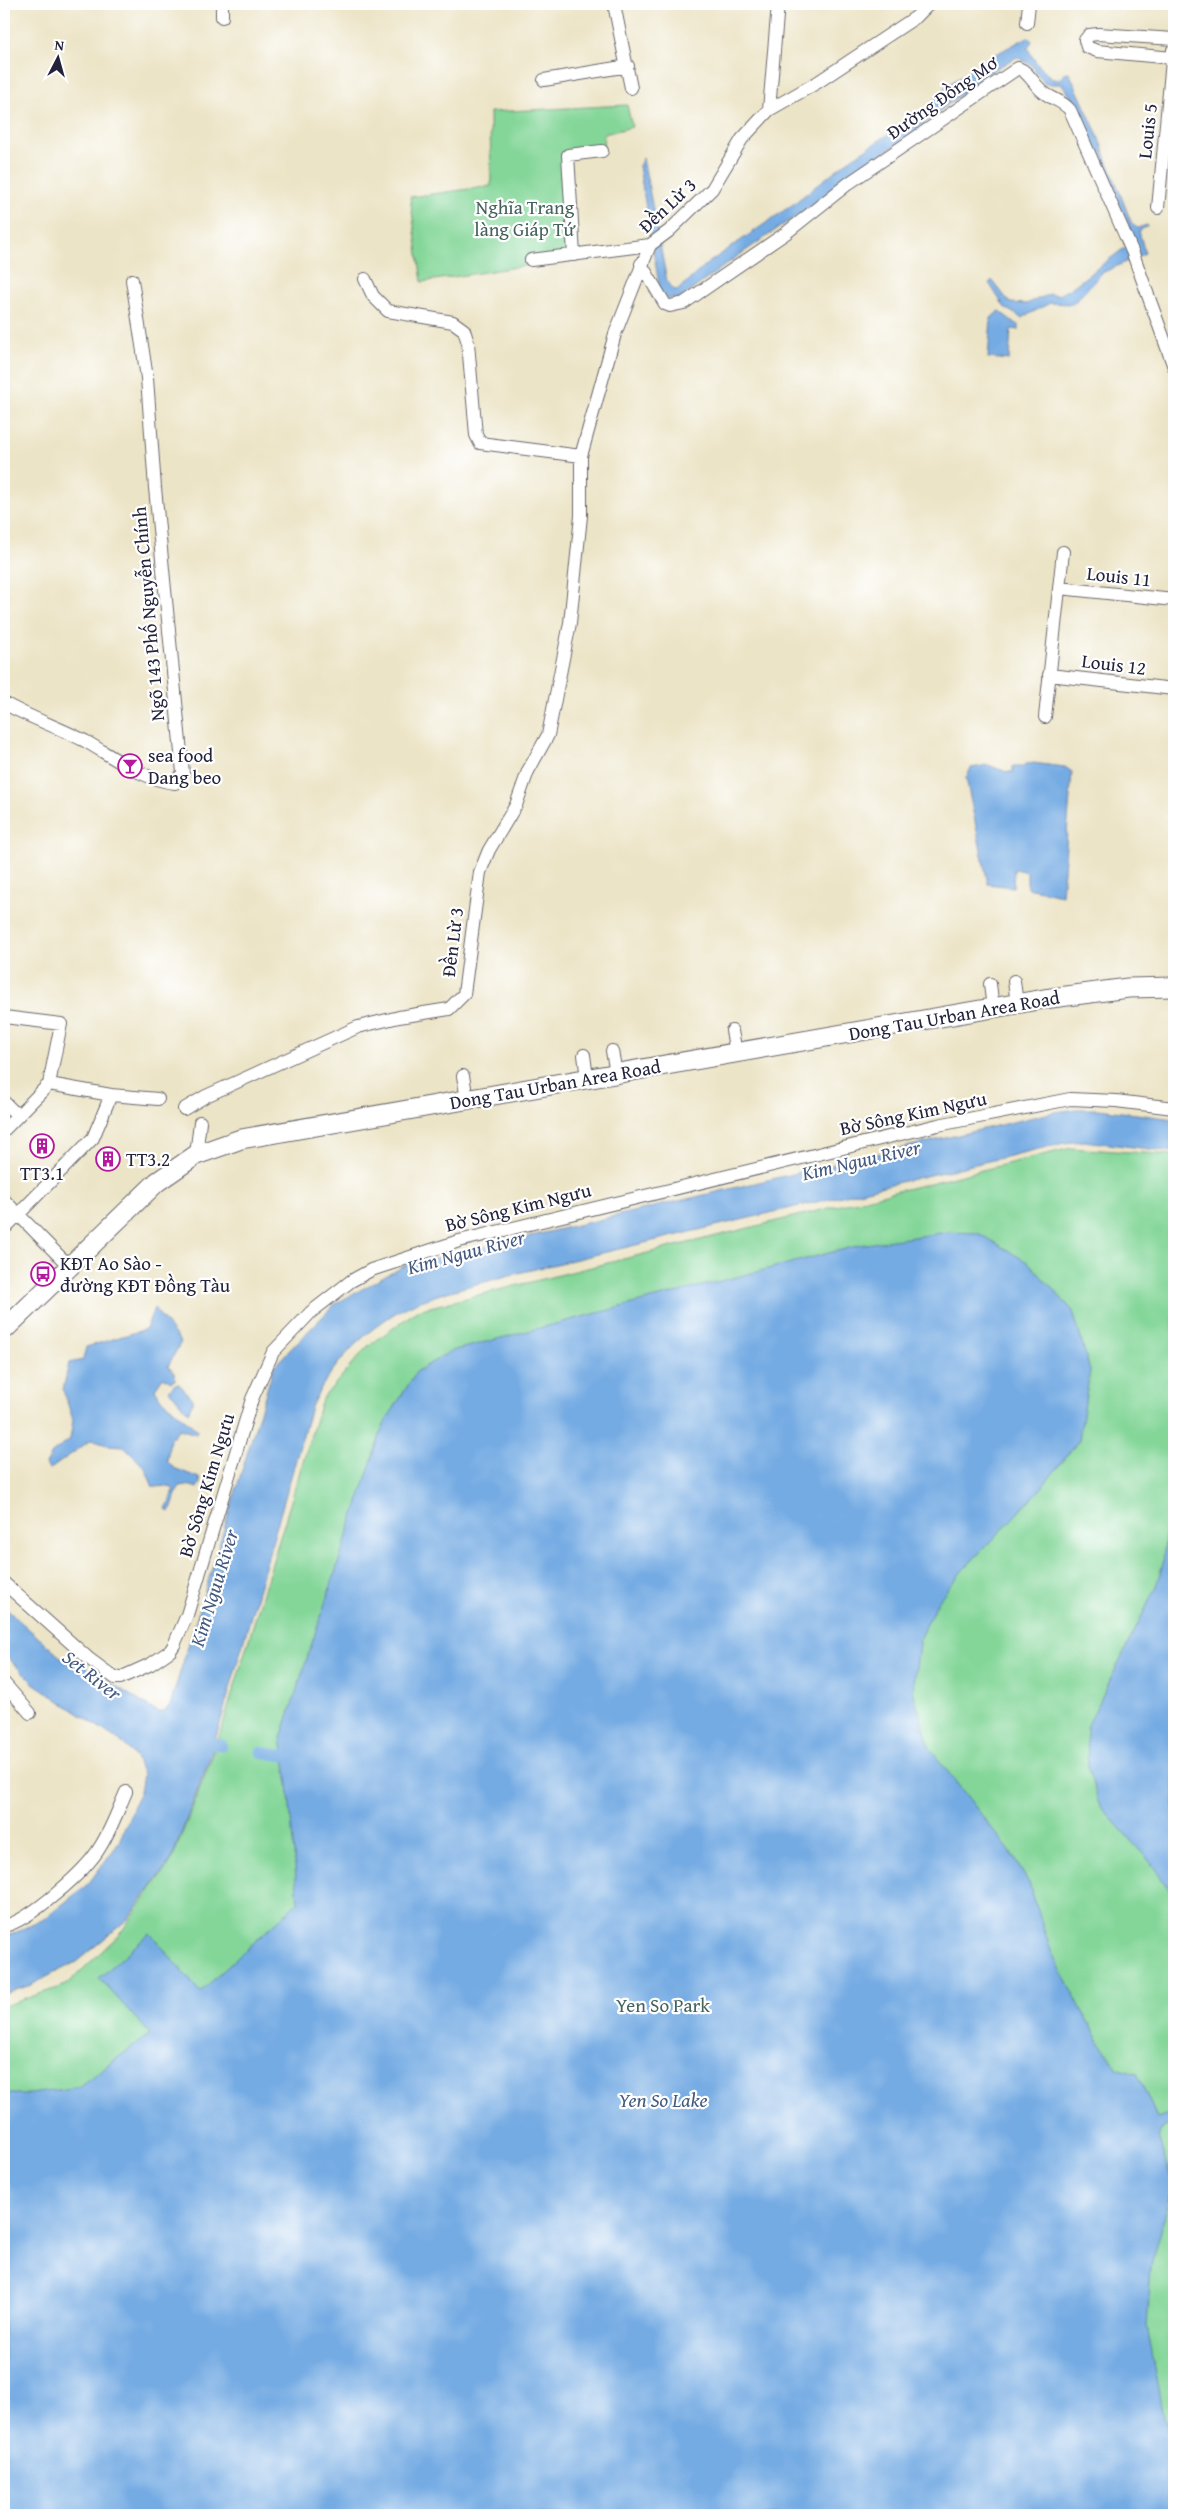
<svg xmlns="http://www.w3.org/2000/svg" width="1178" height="2519" viewBox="0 0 1178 2519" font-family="'Gentium Book Plus',serif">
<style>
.green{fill:#83d698;stroke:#527c6a}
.water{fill:#75abe3;stroke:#4c668f}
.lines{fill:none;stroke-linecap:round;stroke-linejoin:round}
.canal{stroke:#75abe3;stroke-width:11}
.minor-casing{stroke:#69666c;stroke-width:14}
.secondary-casing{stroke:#69666c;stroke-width:21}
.minor{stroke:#fff;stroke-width:12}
.secondary{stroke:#fff;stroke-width:19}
.labels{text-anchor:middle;stroke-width:4.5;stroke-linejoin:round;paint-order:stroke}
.street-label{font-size:19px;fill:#22223b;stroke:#fff}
.park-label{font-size:19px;fill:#44615c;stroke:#fff}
.poi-label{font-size:19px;fill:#22223b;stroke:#fff;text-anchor:start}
.water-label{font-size:20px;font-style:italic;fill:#43597e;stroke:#fff}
</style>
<rect width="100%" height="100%" fill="#fff"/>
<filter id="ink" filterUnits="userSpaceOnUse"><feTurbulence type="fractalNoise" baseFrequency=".02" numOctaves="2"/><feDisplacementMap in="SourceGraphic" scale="10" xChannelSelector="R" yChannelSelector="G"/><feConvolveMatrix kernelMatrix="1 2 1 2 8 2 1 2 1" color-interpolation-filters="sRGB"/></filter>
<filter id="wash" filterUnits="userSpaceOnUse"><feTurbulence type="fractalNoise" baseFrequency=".0096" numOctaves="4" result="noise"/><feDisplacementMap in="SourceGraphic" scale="20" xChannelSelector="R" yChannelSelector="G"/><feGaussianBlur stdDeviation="1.12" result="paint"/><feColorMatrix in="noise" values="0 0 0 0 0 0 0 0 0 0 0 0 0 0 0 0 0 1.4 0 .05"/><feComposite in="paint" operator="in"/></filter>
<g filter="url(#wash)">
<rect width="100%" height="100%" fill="#ece4c6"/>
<!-- green -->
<path class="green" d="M627,105L632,127L604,134L603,149L567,154L573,258L422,282L410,197L491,186L490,112Z
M1071,1148L1174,1155V2515H4V2006L66,1985L119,1935L172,1860L217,1744L322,1399L367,1347L418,1310Z"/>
<!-- water -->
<path class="water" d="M1028,37L1032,41L1028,48C1033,60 1044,73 1055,80L1063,77L1064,73L1069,72L1096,131L1131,222L1137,228L1147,225L1148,226L1139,231L1145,253L1102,273L1073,304L1050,303L1022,318L1005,308L989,283L992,280L1010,303L1026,304L1050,294L1058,295L1071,288L1135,240L1071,97L1062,84H1045L1031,65L1017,57L986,74L898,144L849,174L818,201L735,258L681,298L667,299L660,291L639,166L643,158L667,281L674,290L679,289L708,263L792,205L845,163L930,107C937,84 1007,48 1028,37Z
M999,311L1019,326V330L1011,329L1009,360L988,358L991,318Z
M1033,763L1065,767L1072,772L1062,895L1027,888V872L1014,869L1013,887L988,884L966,778L971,768L988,765L1007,772H1013V766H1024L1026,764Z
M1077,1109H1099L1174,1119V1152L1084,1141L1064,1143L510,1275C473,1286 431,1293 397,1312C361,1334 328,1369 311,1407L211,1755L171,1860L128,1919L76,1962L31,1985L4,1994V1938L44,1919L88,1884L118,1844L140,1791L143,1775L136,1758L124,1744L33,1683L4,1654V1607L65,1661L86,1667L157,1712H164L170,1705L274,1366L335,1304L404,1266L1055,1112Z
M947,1232L978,1233L1029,1263L1073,1311L1090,1371L1079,1440L1039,1491L962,1571L938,1601L920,1637L913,1691L930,1749L1009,1850L1029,1883L1051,1951L1087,2020L1117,2069L1137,2073L1157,2118L1174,2112V2122L1164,2127L1158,2137L1173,2186L1151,2266L1147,2327L1172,2457L1167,2515H4V2094H31L78,2087L150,2034L99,1978L150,1933L200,1992L298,1902L288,1784L281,1738L383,1426L416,1372L451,1351L860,1245Z
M154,1308L181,1342L168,1366L174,1373L175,1380L171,1382L163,1377L155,1389L161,1399L197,1430L196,1434L179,1429L170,1439L167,1461L174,1468L199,1478L200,1483L197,1488L188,1485L179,1486L170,1512L166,1509L174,1490L170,1486L153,1487L145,1468L124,1446L107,1445L91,1440L49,1470L46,1464L53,1452L70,1439L73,1420L63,1390L69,1363L83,1360L86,1347L146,1329Z
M175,1384H179L194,1400L188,1412L169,1390Z
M1174,1471V1897L1151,1863L1100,1806L1088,1769L1087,1727L1155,1589L1163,1564L1169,1488Z"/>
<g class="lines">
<!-- canal -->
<path class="canal" d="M199,1742L222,1745
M261,1752L283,1756"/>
</g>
</g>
<g filter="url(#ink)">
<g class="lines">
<!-- minor casing -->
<g class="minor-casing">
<path id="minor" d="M614,4L631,88
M222,17V4
M1027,23L1029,4
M1173,58L1097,51L1087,47L1085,40L1089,35L1098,34L1174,39
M544,80L628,66
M769,110L778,4
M1158,208L1173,50
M574,255L568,155L602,151
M531,260L650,245
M641,264L665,304L670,306L684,303L786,233L849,183L1018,68C1028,71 1033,83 1041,90C1050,99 1062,100 1070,110L1132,251L1174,367
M365,279L373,296L388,311L453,322L464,330L468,343L476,435L480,443L581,456
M1059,588L1174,600
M1049,675L1174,689
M4,703C30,718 58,727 85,741C115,758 141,779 175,783L183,773L155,488L147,378L132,280
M1045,717L1063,552
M1014,981L1017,1004
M990,984L993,1008
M4,1017L61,1024L49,1084L4,1130
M732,1031L736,1052
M612,1051L616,1073
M584,1055L587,1078
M463,1076L467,1099
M49,1084L111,1095L158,1099
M4,1102L17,1115
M184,1109L206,1096L358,1027L399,1017L449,1009L464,994L480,872L489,850L516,805L528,771L548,735L570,623L581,516V456L615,334L650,245L669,231L712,189L742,139L769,110L818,82L916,17L929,4
M196,1155L200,1122
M4,1200L69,1266
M4,1229L93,1138L111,1095
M4,1583L88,1658L115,1678H120L151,1664L170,1651L174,1645L187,1615L252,1399L273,1352L311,1312L351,1281L371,1270L459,1241L938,1125L1070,1099L1116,1101L1174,1108
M4,1683L30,1713
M4,1926C29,1921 87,1870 100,1847C111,1830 118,1810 126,1792"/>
</g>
<!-- secondary casing -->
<g class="secondary-casing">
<path id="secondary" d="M4,1330L157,1182L196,1155L241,1139L1044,999L1128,988L1174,987"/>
</g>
<!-- minor -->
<use href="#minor" class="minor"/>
<!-- secondary -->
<use href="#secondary" class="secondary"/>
</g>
</g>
<!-- icons -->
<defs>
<g id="bar-ring" transform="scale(1.25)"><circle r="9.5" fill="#fff" stroke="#b5179e" stroke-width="1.5"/><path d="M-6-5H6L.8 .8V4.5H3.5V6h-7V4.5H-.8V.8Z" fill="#b5179e"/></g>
<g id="building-ring" transform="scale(1.25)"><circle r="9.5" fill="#fff" stroke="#b5179e" stroke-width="1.5"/><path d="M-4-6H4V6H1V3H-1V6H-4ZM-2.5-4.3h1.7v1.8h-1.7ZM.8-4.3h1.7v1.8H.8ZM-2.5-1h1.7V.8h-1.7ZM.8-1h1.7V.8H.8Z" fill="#b5179e"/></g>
<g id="bus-ring" transform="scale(1.25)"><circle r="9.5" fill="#fff" stroke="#b5179e" stroke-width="1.5"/><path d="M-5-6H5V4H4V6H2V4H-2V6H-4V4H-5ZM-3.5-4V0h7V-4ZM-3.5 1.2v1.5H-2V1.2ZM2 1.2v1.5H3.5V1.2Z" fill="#b5179e"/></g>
</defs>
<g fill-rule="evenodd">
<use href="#bar-ring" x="130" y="766"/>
<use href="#building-ring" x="42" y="1146"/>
<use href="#building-ring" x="108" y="1159"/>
<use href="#bus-ring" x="43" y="1274"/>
</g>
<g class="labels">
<!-- street labels -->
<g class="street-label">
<text transform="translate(942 97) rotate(-35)" y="7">Đường Đồng Mơ</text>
<text transform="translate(1147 131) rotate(-84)" y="7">Louis 5</text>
<text transform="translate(667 205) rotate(-43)" y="7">Đền Lừ 3</text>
<text transform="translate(1119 576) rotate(6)" y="7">Louis 11</text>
<text transform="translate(148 614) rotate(-95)" y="7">Ngõ 143 Phố Nguyễn Chính</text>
<text transform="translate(1114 664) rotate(7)" y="7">Louis 12</text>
<text transform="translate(452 942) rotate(-83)" y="7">Đền Lừ 3</text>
<text transform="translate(954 1015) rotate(-10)" y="7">Dong Tau Urban Area Road</text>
<text transform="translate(555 1084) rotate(-10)" y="7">Dong Tau Urban Area Road</text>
<text transform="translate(913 1113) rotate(-12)" y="7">Bờ Sông Kim Ngưu</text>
<text transform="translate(518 1207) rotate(-14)" y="7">Bờ Sông Kim Ngưu</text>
<text transform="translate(206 1485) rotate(-73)" y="7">Bờ Sông Kim Ngưu</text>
</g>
<!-- park labels -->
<g class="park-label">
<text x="525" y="214">Nghĩa Trang<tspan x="525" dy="22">làng Giáp Tứ</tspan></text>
<text x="663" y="2012">Yen So Park</text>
</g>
<!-- poi labels -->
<g class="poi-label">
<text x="148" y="762">sea food<tspan x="148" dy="22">Dang beo</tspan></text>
<text x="126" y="1166">TT3.2</text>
<text x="42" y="1180" text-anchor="middle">TT3.1</text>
<text x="60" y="1270">KĐT Ao Sào -<tspan x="60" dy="22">đường KĐT Đồng Tàu</tspan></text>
</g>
<!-- water labels -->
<g class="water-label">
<text transform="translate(861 1160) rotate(-13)" y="7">Kim Nguu River</text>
<text transform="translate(466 1252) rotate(-15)" y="7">Kim Nguu River</text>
<text transform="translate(214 1588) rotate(-73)" y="7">Kim Nguu River</text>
<text transform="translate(92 1675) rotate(38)" y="7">Set River</text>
<text x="663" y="2107">Yen So Lake</text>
</g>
</g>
<!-- margin -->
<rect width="1178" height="2519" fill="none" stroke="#fff" stroke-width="20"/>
<!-- north arrow -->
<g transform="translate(58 58) rotate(6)" stroke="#ffffff" stroke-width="4" paint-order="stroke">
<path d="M0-4L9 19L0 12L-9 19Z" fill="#22223b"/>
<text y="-8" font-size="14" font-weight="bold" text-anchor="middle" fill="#22223b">N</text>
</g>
</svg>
